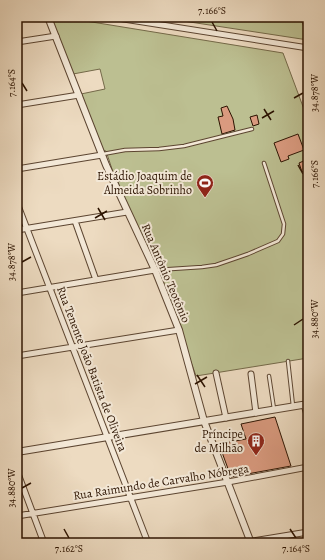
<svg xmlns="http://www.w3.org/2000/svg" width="325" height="560" viewBox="0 0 325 560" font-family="Alegreya,serif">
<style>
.green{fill:#bcbf91;stroke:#746949}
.building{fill:#da9a7f;stroke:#2c1301}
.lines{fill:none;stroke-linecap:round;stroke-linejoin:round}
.service-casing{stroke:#5c4531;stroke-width:4.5}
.minor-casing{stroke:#5c4531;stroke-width:7}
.tertiary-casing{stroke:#5c4531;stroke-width:8}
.service{stroke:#f3e8d7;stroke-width:2.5}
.minor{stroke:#f3e8d7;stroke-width:5}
.tertiary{stroke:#f3e8d7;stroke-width:6}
.ticks{fill:none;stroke:#2c1301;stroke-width:1.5}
.labels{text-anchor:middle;stroke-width:4;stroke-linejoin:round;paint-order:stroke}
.poi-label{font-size:12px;fill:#2c1301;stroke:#f3e8d7;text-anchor:end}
.street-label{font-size:12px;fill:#2c1301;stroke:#f3e8d7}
.neatline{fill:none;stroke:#2c1301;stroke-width:1.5}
.ticks-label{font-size:10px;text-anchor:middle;fill:#2c1301}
</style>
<rect width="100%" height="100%" fill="#eddbc1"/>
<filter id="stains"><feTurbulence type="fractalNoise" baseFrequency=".005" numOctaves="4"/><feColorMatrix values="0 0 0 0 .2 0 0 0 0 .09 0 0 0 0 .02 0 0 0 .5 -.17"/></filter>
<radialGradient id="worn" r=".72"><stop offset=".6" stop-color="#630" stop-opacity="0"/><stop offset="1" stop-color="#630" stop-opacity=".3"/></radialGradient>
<!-- green -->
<path class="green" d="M51,17H61L283,53L308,120V358L196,376L164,286L116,184L123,179L118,172H113L106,151L102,150L81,94L105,89L100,69L73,74Z
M157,17H300L308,37V40Z"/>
<!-- building -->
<path class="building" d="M227,106L233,119L235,130L222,134L218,117L223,116L221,108Z
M257,115L259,124L253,126L250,117Z
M298,134L304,150L288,156L289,159L281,162L274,143Z
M308,159V169L302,172L299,163Z
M275,417L291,466L231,477L219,444L246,439L241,424Z"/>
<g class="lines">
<!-- service casing -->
<g class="service-casing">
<path id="service" d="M103,154L125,150L159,149L184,146L252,129
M156,270L202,267L216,265L248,254L278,241L283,234L284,224L264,163
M288,361L293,406
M269,376L274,409"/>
</g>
<!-- minor casing -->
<g class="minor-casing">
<path id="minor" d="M111,17L308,48
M17,42L56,36
M17,105L79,95
M17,169L102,155
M17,203L148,543
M75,221L96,280
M17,230L127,212
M17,293L155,270
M17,356L179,330
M216,373L226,418
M251,374L256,413
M304,405L308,418
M17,471L44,543
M17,516L228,482L308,467
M241,543L308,532"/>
</g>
<!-- tertiary casing -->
<g class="tertiary-casing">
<path id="tertiary" d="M48,17L106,165L155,270L179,330L204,421L251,543
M17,452L308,404"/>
</g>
<!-- service -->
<use href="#service" class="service"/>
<!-- minor -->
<use href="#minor" class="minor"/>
<!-- tertiary -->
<use href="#tertiary" class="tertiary"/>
</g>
<!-- ticks -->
<path class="ticks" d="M212,22L217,31M22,83L27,91M294,98L303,93M264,109L271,120M262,118L274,111M298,165L303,174M98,208L105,220M95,218L107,211M22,262L31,257M294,325L303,319M197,375L205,387M195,384L207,377M22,488L31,483M64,529L69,538M290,529L296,538"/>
<!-- icons -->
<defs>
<g id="stadium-pin" transform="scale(0.9)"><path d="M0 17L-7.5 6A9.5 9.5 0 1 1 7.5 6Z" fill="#8f2418" stroke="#f3e8d7"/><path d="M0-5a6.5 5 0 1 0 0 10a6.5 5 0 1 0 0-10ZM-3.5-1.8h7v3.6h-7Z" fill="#fff"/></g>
<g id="building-pin" transform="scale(0.9)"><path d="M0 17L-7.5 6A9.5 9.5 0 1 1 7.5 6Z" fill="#8f2418" stroke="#f3e8d7"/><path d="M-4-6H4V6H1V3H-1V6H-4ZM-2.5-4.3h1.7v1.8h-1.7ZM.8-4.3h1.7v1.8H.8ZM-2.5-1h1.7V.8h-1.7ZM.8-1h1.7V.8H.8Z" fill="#fff"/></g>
</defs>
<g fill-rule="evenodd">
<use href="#stadium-pin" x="205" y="183"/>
<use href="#building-pin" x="256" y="441"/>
</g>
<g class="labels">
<!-- poi labels -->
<g class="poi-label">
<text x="192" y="180">Estádio Joaquim de<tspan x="192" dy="14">Almeida Sobrinho</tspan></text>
<text x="243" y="438">Príncipe<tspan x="243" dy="14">de Milhão</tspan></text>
</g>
<!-- street labels -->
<g class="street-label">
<text transform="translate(166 273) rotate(67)" y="4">Rua Antônio Teotônio</text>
<text transform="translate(92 369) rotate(69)" y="4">Rua Tenente João Batista de Oliveira</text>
<text transform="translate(161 482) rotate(-9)" y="4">Rua Raimundo de Carvalho Nóbrega</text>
</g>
</g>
<!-- margin -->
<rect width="325" height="560" fill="none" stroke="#eddbc1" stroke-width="44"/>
<rect x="22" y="22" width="281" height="516" class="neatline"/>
<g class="ticks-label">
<text x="212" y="14">7.166°S</text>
<text transform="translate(11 83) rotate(-90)" y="4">7.164°S</text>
<text transform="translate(314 93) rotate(-90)" y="4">34.878°W</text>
<text transform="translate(314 174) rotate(-90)" y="4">7.166°S</text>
<text transform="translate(11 262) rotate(-90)" y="4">34.878°W</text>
<text transform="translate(314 319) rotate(-90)" y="4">34.880°W</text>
<text transform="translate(11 488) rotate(-90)" y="4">34.880°W</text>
<text x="69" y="552">7.162°S</text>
<text x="296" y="552">7.164°S</text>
</g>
<rect width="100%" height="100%" filter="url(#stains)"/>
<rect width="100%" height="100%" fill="url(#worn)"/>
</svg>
